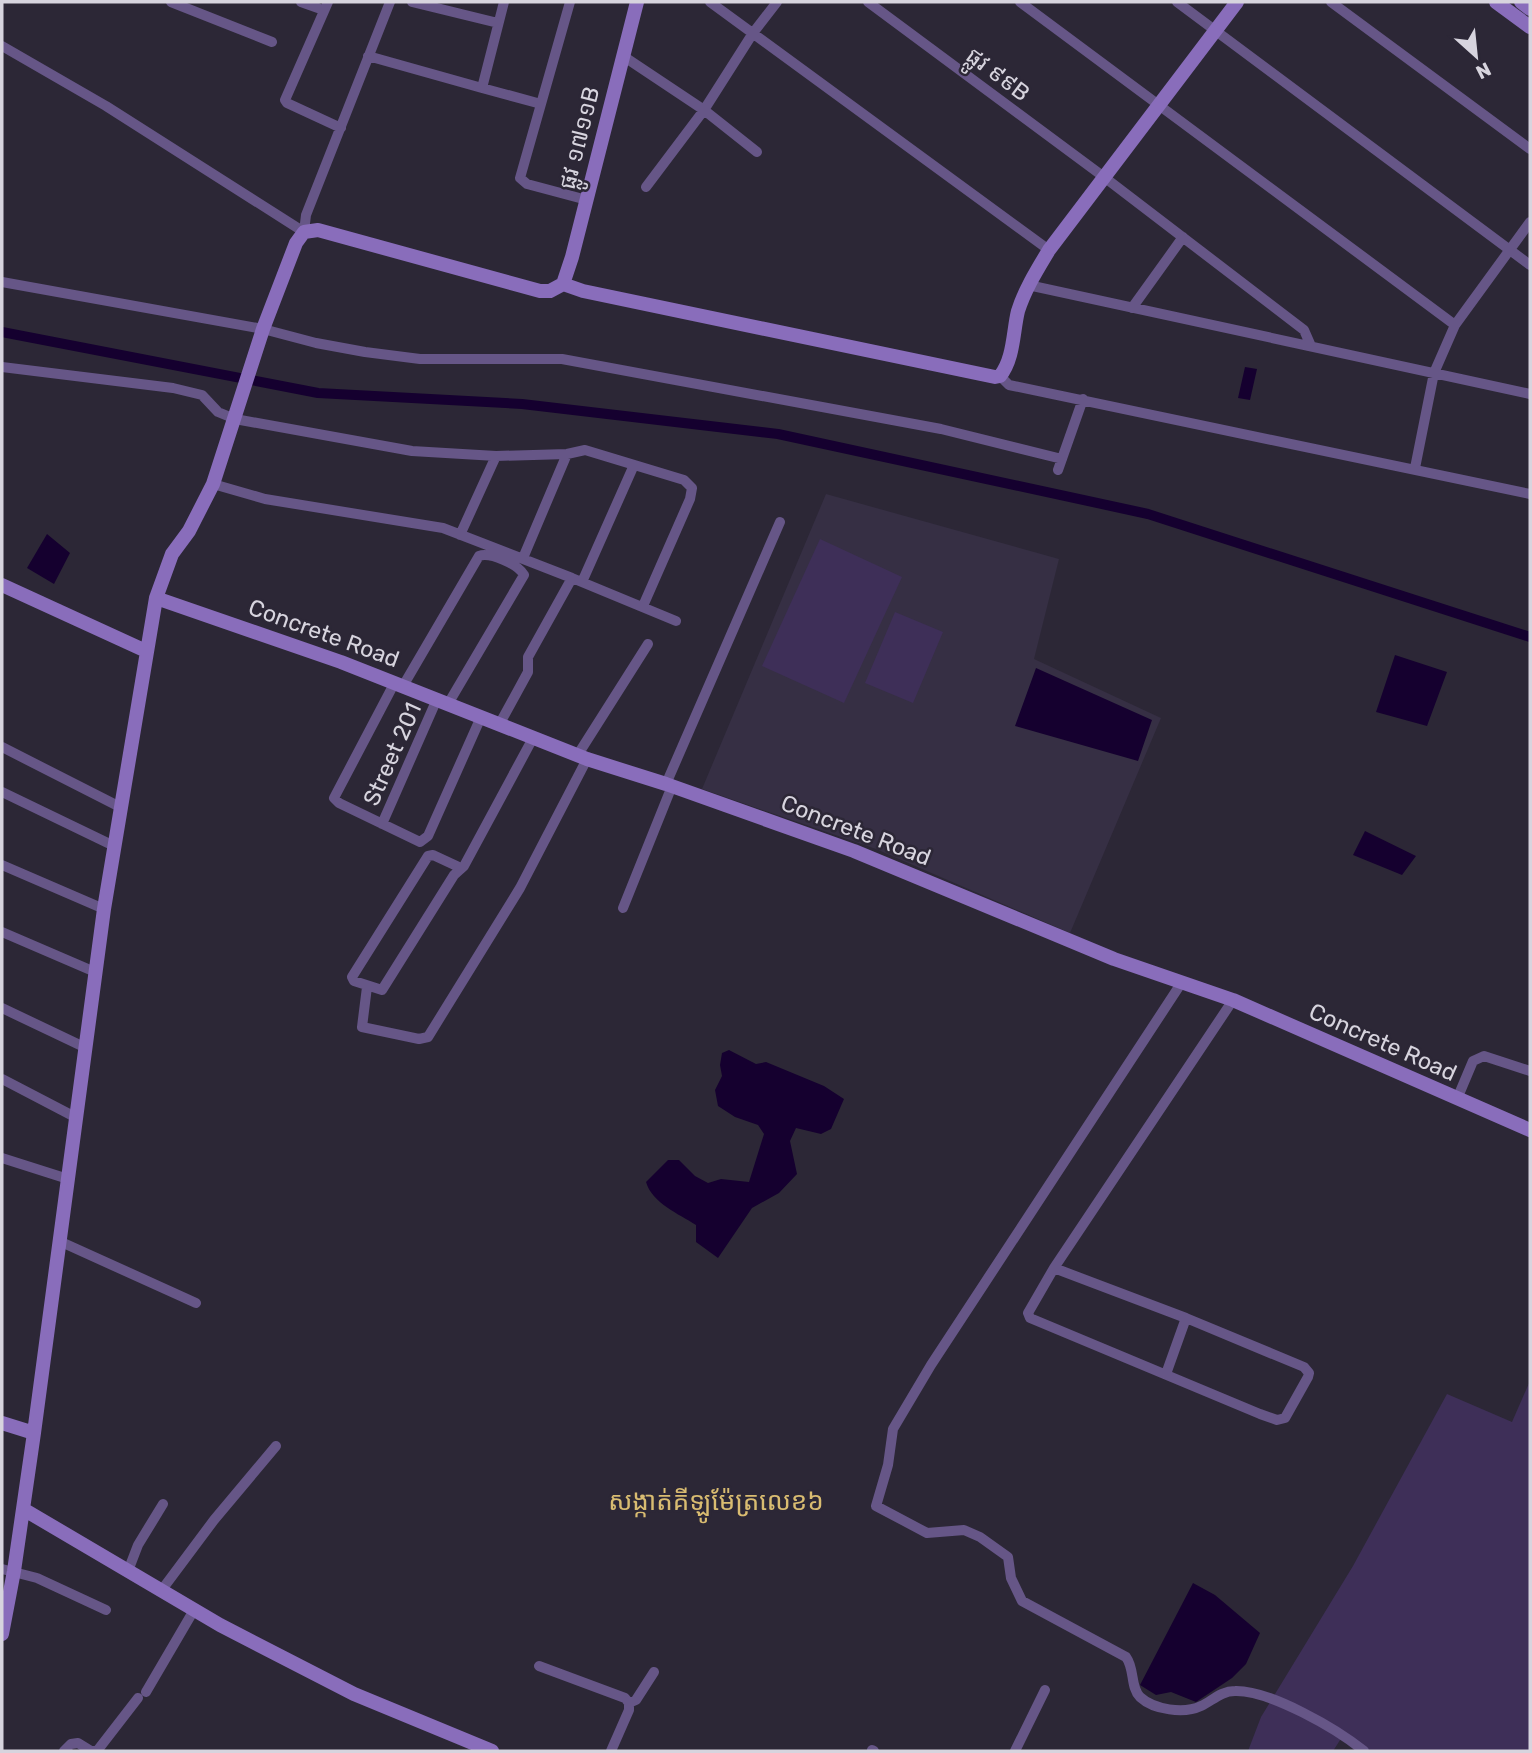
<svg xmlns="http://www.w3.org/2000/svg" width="1532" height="1753" viewBox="0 0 1532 1753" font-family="Rubik,'Noto Sans Khmer',sans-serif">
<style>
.built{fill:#362f44}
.green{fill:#3e2f58}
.water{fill:#15002f}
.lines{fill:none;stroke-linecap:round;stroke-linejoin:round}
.canal{stroke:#15002f;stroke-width:10}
.street{stroke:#665687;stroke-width:10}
.secondary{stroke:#896dbb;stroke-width:14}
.labels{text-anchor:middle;stroke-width:5;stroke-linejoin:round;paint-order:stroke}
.street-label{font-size:23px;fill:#d7d4de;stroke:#2c2736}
.quarter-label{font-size:26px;fill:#d9bc71;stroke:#2c2736}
</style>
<rect width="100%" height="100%" fill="#2c2736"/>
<!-- built -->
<path class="built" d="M826,494L1059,559L1034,659L1161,718L1070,933L876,849L702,789Z"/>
<!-- green -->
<path class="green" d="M820,539L902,577L844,703L762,666Z
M895,612L943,632L913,703L865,683Z
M1530,1381V1751H1366L1342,1737L1333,1751H1248L1261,1717L1353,1566L1447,1394L1512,1422Z"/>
<!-- water -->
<path class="water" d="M1245,367L1257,369L1250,400L1238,398Z
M47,534L70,553L54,584L27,568Z
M1395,655L1447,672L1427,726L1376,712Z
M1036,668L1152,720L1138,761L1015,726Z
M1365,831L1416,856L1402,875L1353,855Z
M729,1050L756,1064L766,1062L824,1086L844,1099L831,1129L821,1134L796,1128L790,1141L797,1174L779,1193L752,1208L718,1258L696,1242V1225C679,1214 652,1203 646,1182L668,1160H679L695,1176L708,1183L721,1179L749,1182L764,1134L758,1125L735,1117L718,1106L715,1090L722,1076L720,1065L722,1053Z
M1193,1583L1215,1595L1260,1633L1246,1664L1232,1678L1196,1702L1171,1692L1156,1695L1140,1685Z"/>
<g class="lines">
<!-- canal -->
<path class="canal" d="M2,332L318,393L522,404L778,434L1148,514L1530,637"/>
<!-- street -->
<path class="street" d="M171,2L272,42
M301,2L318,8
M328,2L285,100L287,103L341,128
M412,2L498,23
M570,2L520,178L527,184L587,200
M710,2L1049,250
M868,2L1104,177L1304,330L1311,346
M1020,2L1455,325
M1177,2L1530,265
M1331,2L1530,149
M2,46L106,106L304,232L306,215L390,2
M368,56L482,88L504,2
M623,56L704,110L757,152
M482,88L541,104
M646,187L704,110L753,33L777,2
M2,282L263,329L316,343L365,352L420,359H562L941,429L1062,459
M1028,285L1530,394
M1132,308L1183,237
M2,367L173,388L202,395L218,412L235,419L412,451L496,456L567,454L585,450L684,480L692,488L690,499L643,606
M1000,376L1009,385L1530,494
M1415,468L1434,373L1455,325L1530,222
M1058,470L1083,399
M213,484L265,499L443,528L572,578L676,621
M460,535L496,456
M523,558L567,454
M582,582L634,465
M395,682L334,798L339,803L420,842L428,836L481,717
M403,686L479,556C490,552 518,564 524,575L448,704
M499,725L528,672V657L572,578
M2,747L120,807
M577,756L648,644
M666,784L780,522
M2,792L114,846
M382,824L437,699
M2,865L104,909
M461,868L433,855L428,856L352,977L354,981L382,990L454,875L464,866L533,738
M623,908L672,786
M2,932L95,972
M1182,982L931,1365L893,1429L888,1465L876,1506L927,1533L964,1530L980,1537L1008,1557L1011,1578L1022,1601L1126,1657C1135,1669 1130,1687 1140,1697C1154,1710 1184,1714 1201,1706C1212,1701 1221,1691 1235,1691C1270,1690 1337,1729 1364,1751
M367,987L362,1027L419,1039L428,1037L520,888L587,759
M2,1008L84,1047
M2,1079L75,1117
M1457,1099L1473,1061L1484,1056L1530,1071
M2,1158L68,1179
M59,1241L196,1303
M1054,1268L1186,1318L1304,1367L1309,1373L1308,1377L1285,1418L1277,1420L1260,1414L1030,1318L1028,1313L1054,1268L1233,1000
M1166,1374L1186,1318
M2,1569L37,1578L106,1610
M128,1571L138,1545L163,1504
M161,1591L214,1520L276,1446
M539,1666L625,1698L629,1703V1710L611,1751
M146,1692L194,1610
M629,1703L636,1700L654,1672
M872,1750L874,1751
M64,1751L71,1744L78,1743L91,1751H96
M97,1751L138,1698
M1015,1751L1045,1690"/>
<!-- secondary -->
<path class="secondary" d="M1496,2L1530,27
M1521,2L1530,9
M563,284L572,257L637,2
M2,585L146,651
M156,598L341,662L587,759L666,784L854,851L1114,959L1233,1000L1530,1130
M2,1423L34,1433
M23,1509L220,1625L354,1694L492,1751
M2,1634L14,1571L34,1433L104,909L156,598L172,554L189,531L213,484L263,329L296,243L304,232L318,230L540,291H550L563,284L583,291L995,377L1000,376C1014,359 1013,331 1018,311C1025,289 1037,270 1049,250L1237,2"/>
</g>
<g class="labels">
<!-- street labels -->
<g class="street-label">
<text transform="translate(998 74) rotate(37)" y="8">ផ្លូវ ៩៩B</text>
<text transform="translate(579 138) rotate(-76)" y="8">ផ្លូវ ១៧១១B</text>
<text transform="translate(324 633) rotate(20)" y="8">Concrete Road</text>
<text transform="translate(392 754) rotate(-66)" y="8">Street 201</text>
<text transform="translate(856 830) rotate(21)" y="8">Concrete Road</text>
<text transform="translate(1383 1042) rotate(24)" y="8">Concrete Road</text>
</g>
<!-- quarter labels -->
<g class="quarter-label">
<text x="716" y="1510">សង្កាត់គីឡូម៉ែត្រលេខ៦</text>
</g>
</g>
<!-- border -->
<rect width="1532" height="1753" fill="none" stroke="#d7d4de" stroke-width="7"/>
<!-- north arrow -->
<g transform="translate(1476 56) rotate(153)" stroke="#2c2736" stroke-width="5" paint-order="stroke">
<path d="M0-5L12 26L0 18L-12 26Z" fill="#d7d4de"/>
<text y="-10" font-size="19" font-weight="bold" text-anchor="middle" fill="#d7d4de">N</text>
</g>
</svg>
